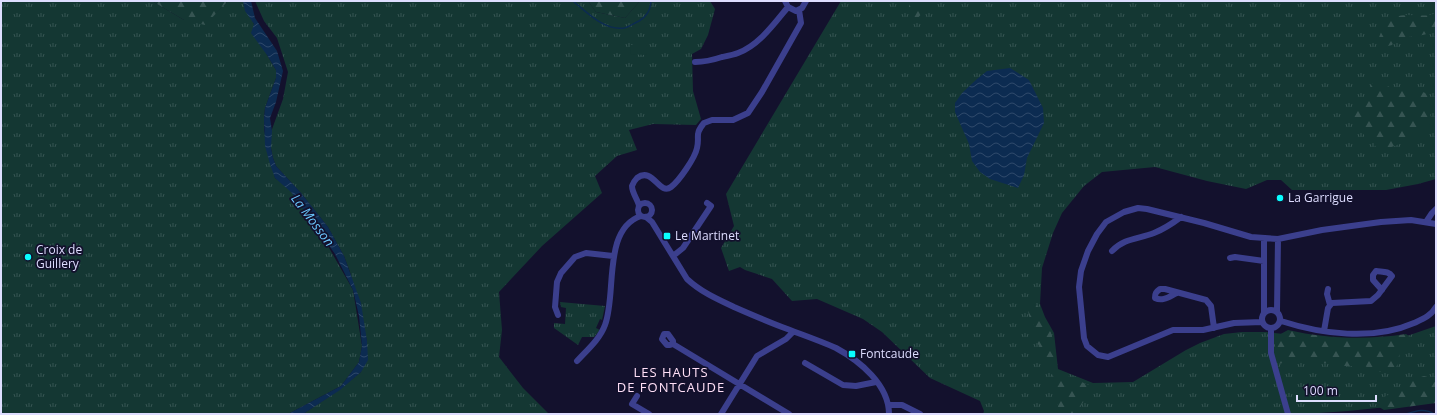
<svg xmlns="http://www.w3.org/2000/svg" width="1437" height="415" viewBox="0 0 1437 415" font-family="'Open Sans',sans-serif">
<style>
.grass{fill:url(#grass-tufts)}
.forest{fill:url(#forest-firs)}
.pitch{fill:#143733}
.water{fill:url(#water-waves)}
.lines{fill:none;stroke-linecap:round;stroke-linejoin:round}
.stream{stroke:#0c2b51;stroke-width:1.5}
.minor{stroke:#3b3f8d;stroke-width:6}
.poi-dot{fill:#09fdff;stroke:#13112d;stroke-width:1.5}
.labels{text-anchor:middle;stroke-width:3.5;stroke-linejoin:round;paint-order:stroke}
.poi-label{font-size:12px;fill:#deddff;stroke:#13112d;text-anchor:start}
.water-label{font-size:13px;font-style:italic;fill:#6bc8ff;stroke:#13112d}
.neighbourhood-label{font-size:13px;letter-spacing:1px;fill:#ffdff6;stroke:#13112d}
</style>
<defs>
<pattern id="grass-tufts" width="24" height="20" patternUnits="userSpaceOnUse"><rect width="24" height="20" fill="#143733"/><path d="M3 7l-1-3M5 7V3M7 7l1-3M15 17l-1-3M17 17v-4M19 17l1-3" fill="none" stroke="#365452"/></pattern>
<pattern id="forest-firs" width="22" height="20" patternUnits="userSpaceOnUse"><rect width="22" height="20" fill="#143733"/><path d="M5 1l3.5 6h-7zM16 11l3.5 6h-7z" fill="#365452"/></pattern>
<pattern id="water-waves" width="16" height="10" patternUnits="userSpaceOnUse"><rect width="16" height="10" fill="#0c2b51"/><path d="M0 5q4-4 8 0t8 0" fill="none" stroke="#2f496b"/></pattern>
</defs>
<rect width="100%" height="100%" fill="#13112d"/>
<!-- grass -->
<path class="grass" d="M1,1H152L184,20L214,15L228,1H244L267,55L276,70V78L265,108L264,119V130L275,178L295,193L320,232L353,290L362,346L359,362L341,386L288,414H1Z
M255,1H588L596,12L625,18L640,1H710L715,9L708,35L701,49L692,54L693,91L701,119L696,125L653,124L629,130L637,150L617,156L595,176L602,193L542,246L499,292L502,330L499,357L523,388L549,414H303L339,390L361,372L367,341L350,272L344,256L328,227L301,193L276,166L273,158L271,148V132L283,99L288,72L277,38L264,21Z
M841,1H1436V179L1418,184L1386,190H1292L1281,180H1267L1246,189L1207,181L1155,167L1102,172L1084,186L1062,213L1053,233L1042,268L1040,304L1045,317L1054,333L1058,369L1093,383L1133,382L1186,350L1200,343L1224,334L1242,332H1266L1337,340L1404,337L1436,326V402L1348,411L1304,414H983L984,411L980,401L930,378L882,332L863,319L817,299L792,301L772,279L745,270L740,267L729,271L721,248L734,226L726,194Z
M560,302L605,306L602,320L600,319L596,328L600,330L594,337H582L578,345L554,328V323L565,324L566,308L561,307Z"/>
<!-- forest -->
<path class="forest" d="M152,1H228L205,25L184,20Z
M588,1H640L625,18L596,12Z
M909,1H928C923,9 922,18 912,21L909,9Z
M1436,13V26C1434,28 1431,31 1429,33C1419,38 1400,34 1392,45L1384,47L1377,45C1381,28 1388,15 1408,15C1418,15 1427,17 1436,13Z
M1374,80L1381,82L1391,88L1415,89L1428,94L1429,109L1431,118C1419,137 1402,144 1382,150L1376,147L1373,142L1366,137L1356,125L1353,113L1367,94Z
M1031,301L1037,305L1050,329L1053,340L1057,369L1065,375L1091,386C1089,396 1080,404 1078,414H1061L1054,395L1052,372L1038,344L1034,326L1029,316L1027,304Z
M1288,330C1327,339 1367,340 1406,334L1409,336L1401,347L1398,364L1395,368L1384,372H1376L1365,366H1339L1331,363H1323L1312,357L1299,358L1279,364L1275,348L1277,336Z
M1424,376L1431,378L1436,384V403L1384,410L1379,407L1381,399L1415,379Z"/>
<!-- pitch -->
<path class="pitch" d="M631,45H646L647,46V53L646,55L631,54L630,46Z"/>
<!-- water -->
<path class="water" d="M243,1H251L255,18L277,51L283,71L276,102L270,118L272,131L271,148L273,158L276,166L301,193L328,227L344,256L361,303L367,341L368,360L361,372L340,390L303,414H288L341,386L359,362L362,346L359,316L353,290L335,254L291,192L275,178L270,164L265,146L264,119L265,108L276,78V70L267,55L251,33L254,24L245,11Z
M1010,68L1029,80L1043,108L1044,123L1027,158L1024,175L1018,188L990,179L980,172L972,161L969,144L955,112V103L962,93L977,79L987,71Z"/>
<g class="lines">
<!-- stream -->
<path class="stream" d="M573,1C587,12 604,31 624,28C629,27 634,23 639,21C647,16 650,11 651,1
M1406,414C1416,411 1425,408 1434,414"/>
<!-- minor -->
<path class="minor" d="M785,1L788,7L796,11L802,8L806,1
M695,62C705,62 713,60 722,57C727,56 733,55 738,53C759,45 774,24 788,7
M638 210a7 7 0 1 1 14 0a7 7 0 1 1-14 0Z
M639,206C638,200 632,193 632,186C633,183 635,180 637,178C653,166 659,196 671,187C679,181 695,158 697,148C700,136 694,135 704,123L712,120H733L748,113L762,92L801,23L799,10
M646,217L652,222L687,279C701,292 717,299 734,307C750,314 766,321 782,327C800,334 818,340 836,348C860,361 889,385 889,414
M1426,222L1432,213L1436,209
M1112,251C1124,238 1139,239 1154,233C1164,229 1173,223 1181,217
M673,256L683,248L711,206L707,203
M1230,258L1235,257L1264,261
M1328,289L1327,294L1330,305
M1177,293C1170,296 1163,302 1155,298C1155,293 1156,292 1160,289H1165L1206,300L1211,306L1214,328
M1262 319a9 9 0 1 1 18 0a9 9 0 1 1-18 0Z
M1277,311L1278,239
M1264,313V239
M558,315L555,307L557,282L561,273L575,257L586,253L613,256
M1281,321C1321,334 1373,341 1414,323C1423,319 1431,316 1436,307
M1262,322L1234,323L1203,330H1173L1108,357L1098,355L1087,346L1084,338L1079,287L1081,271L1088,251L1097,234L1106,222L1124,212L1138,208L1147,209L1204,223L1251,237L1278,239L1322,230L1381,222L1411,220L1436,224
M1271,329V353L1288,414
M1324,331L1328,308L1332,303L1371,301L1378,295L1392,276C1389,271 1382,272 1376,271L1373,275V280L1382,290
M673,344L670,345H667L662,339L664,334H668L673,341V344L789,414
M577,361C587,350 600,339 605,325C617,294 602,229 641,216
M805,363L843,385L856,386L876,382
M637,396L632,404L649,414
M889,405H902L920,414
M721,414L757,356L786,339L793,332"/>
</g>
<!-- markers -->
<g class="poi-dot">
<circle cx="1280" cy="198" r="4"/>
<rect x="663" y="232" width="8" height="8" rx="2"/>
<circle cx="28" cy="257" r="4"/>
<rect x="848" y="350" width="8" height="8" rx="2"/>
</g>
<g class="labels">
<!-- poi labels -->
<g class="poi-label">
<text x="1288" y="202">La Garrigue</text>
<text x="675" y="240">Le Martinet</text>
<text x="36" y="254">Croix de<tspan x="36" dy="14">Guillery</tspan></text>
<text x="860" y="358">Fontcaude</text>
</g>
<!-- water labels -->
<g class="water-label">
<text transform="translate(313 220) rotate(53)" y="5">La Mosson</text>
</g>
<!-- neighbourhood labels -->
<g class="neighbourhood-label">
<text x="671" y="377">LES HAUTS<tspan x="671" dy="15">DE FONTCAUDE</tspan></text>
</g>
</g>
<!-- border -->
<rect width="1437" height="415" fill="none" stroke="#deddff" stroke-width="4"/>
<!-- scale -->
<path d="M1297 395v6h79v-6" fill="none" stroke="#deddff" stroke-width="2"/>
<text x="1303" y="395" font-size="12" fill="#deddff" stroke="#13112d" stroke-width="3" paint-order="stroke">100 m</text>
</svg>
